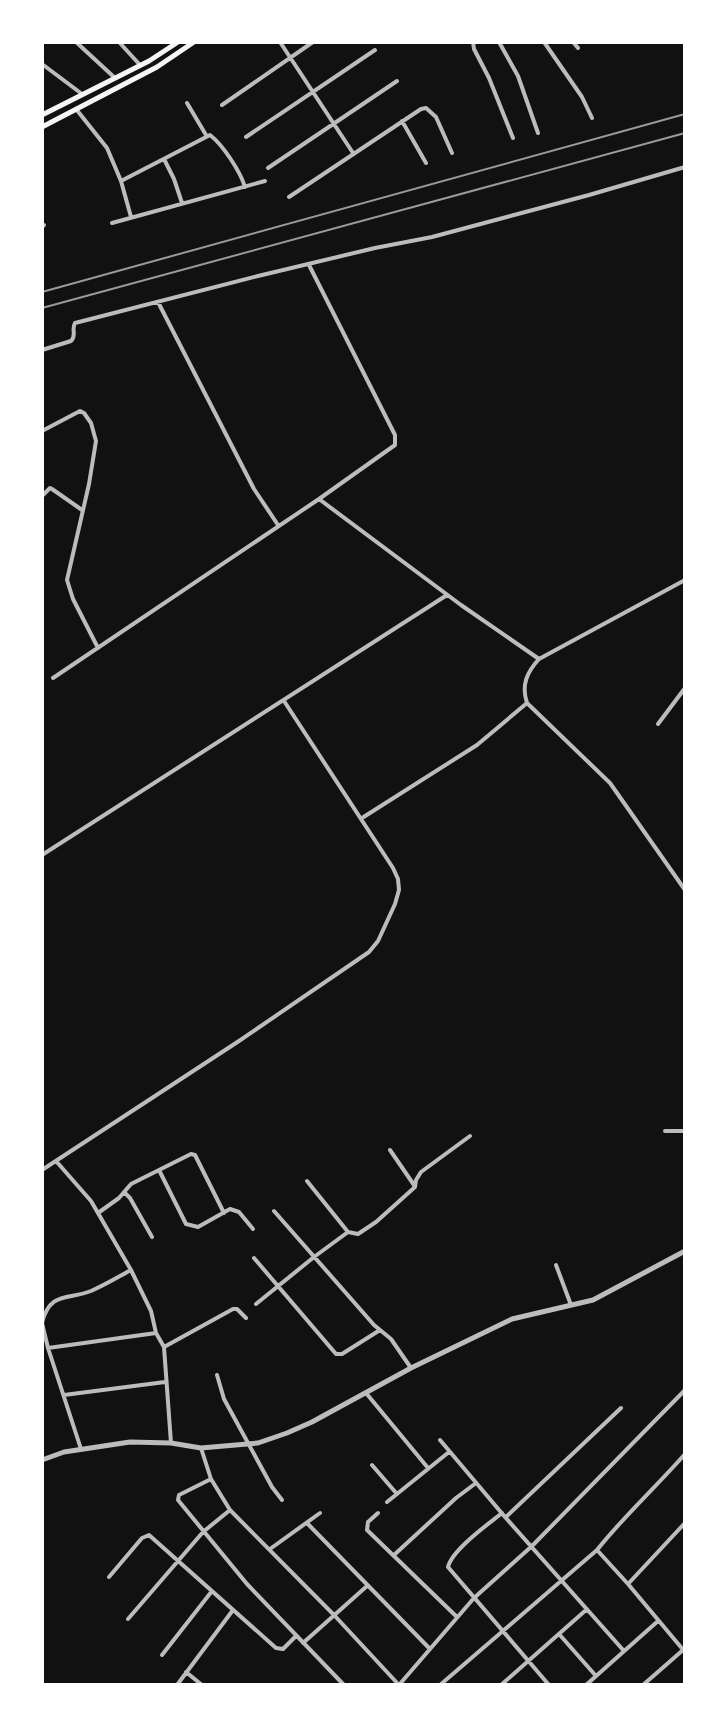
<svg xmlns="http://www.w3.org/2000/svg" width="727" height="1727" viewBox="0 0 727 1727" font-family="Inter,sans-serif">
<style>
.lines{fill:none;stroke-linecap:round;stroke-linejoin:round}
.minor{stroke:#bcbcbc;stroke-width:4}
.tertiary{stroke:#bcbcbc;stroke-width:5}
.secondary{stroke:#f5f5f5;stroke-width:5}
.rail{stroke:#9a9a9a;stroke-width:2}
</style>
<rect width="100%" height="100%" fill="#111"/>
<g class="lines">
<!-- minor -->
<path class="minor" d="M76,42L115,78
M119,42L140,65
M280,42L353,153
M473,42L474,49L489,78L513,138
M499,42L518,76L538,133
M544,42L582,97L592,118
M573,42L578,48
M42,64L82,94
M187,103L206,135
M222,105L313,42
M76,109L107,148L121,181L131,217
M402,121L426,163
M246,137L375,50
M164,159L174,179L182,203
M268,168L397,81
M121,181L210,135C223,145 240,171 245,187
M289,197L421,109L426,108L436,117L452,153
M112,223L265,181
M42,227L44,225
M158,302L254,489L278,525
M42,350L71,341C77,336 71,329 75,323L258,276L375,248L432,237L589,195L685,167
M42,431L80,411L84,413L91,423L96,441L89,484L67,580L73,599L98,648
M42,496L50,488L52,489L82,510
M319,499L461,605L539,659
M685,580L539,659C527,672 521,685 527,703L610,783L685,890
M53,678L319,499L395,445V435L309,265
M658,724L685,688
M362,818L477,745L527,703
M42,855L447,595
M665,1131H685
M390,1150L414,1185
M56,1161L91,1201L131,1270L151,1311L156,1333L164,1347L171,1443
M42,1170L239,1041L369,952L378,941L395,904L399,890L398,879L393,868L284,701
M159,1170L186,1224L198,1227L230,1209L239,1212L253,1229
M307,1181L348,1232
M124,1192L130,1198L152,1237
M274,1211L374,1325L391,1339L411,1368
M98,1213L119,1198L131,1184L191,1154L195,1155L224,1213
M254,1258L336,1354H342L380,1330
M556,1265L571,1305
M256,1304L314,1257L348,1232L358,1234L376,1222L415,1187L416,1180L421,1172L470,1136
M42,1323L48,1348L81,1449
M42,1323C50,1291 68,1300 91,1291C105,1285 118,1277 131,1270
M164,1347L233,1309H237L246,1318
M48,1348L156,1333
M217,1375L224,1399L272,1487L282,1500
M366,1393L428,1468
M64,1395L165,1382
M440,1440L505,1517L624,1651
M201,1448L211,1479L230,1510L334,1615L399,1685
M372,1465L397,1494
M211,1479L179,1495L178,1500L247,1584L344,1685
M387,1502L449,1452
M378,1513L368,1522L367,1530L457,1617
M502,1513C487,1525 452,1550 448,1567L549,1685
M506,1517L621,1408
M307,1523L430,1649
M270,1549L320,1513
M597,1550L628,1584L685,1652
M394,1555L456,1498L476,1483
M109,1577L142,1538L149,1535L276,1648L283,1649L296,1636
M628,1584L685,1523
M128,1619L203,1532L230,1510
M559,1634L596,1676
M303,1643L367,1586
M162,1655L212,1591
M186,1672L202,1685
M177,1685L233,1610
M399,1685L474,1598L532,1546L685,1390
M440,1685L597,1550C624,1516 656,1487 685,1454
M501,1685L586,1610
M586,1685L658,1621
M643,1685L683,1650"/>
<!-- tertiary -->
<path class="tertiary" d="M42,1460L64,1452L130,1442L171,1443L201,1448L258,1443L287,1433L312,1422L411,1368L512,1319L593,1300L685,1251"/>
<!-- secondary -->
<path class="secondary" d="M42,115L149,61L178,42
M42,127L157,67L194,42"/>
<!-- rail -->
<path class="rail" d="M42,292L685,114
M42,308L685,133"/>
</g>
<!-- border -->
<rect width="727" height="1727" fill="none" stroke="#ffffff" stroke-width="88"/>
</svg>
